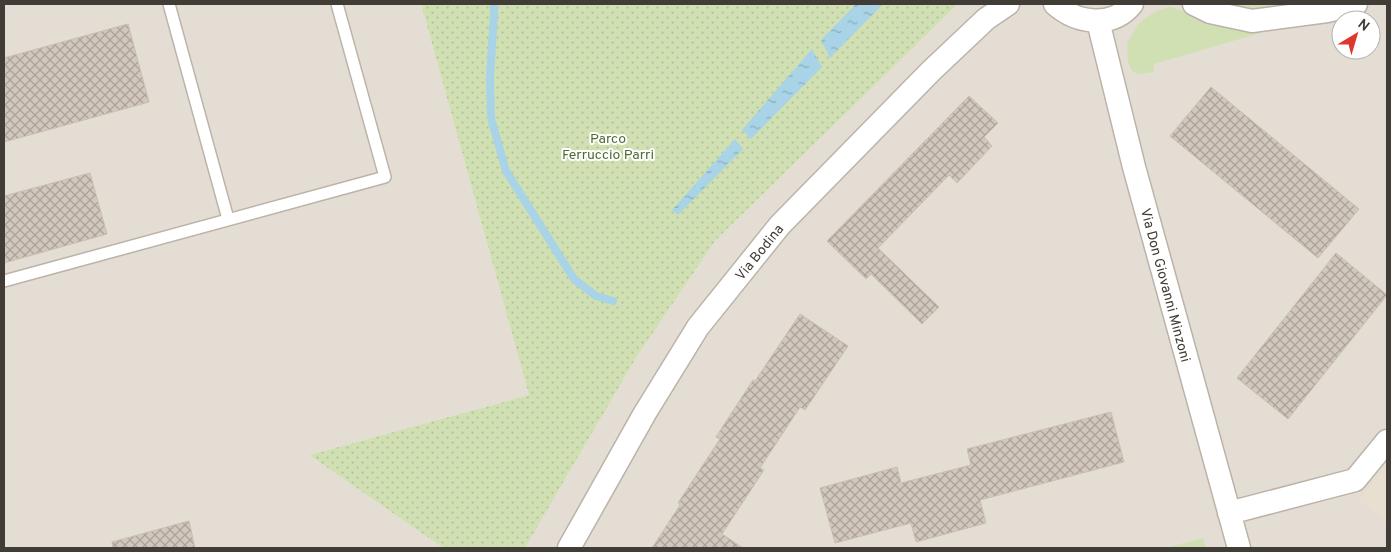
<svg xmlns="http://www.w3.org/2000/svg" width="1391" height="552" viewBox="0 0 1391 552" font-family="Overpass,sans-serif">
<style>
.residential{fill:#e4ddd4;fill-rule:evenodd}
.education{fill:#e8dfd1}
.green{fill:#d0e0b3}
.park{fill:url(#park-dots)}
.water{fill:url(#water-ripples)}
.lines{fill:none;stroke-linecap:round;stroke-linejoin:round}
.stream{stroke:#a9d3e6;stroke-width:8}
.building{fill:url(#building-cross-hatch);stroke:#cabeb1}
.lane-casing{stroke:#bbb3a9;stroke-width:14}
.street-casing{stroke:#bbb3a9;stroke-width:25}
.lane{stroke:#fff;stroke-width:11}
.street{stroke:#fff;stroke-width:22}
.labels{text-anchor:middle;stroke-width:4;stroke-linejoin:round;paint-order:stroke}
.park-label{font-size:14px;fill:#4d6c31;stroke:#fff}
.street-label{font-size:14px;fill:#423c36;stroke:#fff}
</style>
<defs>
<pattern id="park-dots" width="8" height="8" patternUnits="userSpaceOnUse" patternTransform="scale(1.25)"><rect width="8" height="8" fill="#d0e0b3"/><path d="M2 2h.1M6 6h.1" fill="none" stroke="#b4c19b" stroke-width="1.8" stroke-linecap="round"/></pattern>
<pattern id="water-ripples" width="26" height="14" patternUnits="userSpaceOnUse" patternTransform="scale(1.25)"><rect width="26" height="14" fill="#a9d3e6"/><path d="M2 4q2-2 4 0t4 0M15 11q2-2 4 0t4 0" fill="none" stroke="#8bacbb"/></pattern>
<pattern id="building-cross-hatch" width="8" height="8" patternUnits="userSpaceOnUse" patternTransform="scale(1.25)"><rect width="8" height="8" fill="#d1c7bc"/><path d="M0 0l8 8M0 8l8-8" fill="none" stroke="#aba39a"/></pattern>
</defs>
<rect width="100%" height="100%" fill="#f0ece6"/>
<!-- residential -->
<path class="residential" d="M4,4H421L529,395L309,455L443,548H4Z
M958,4H1387V548H525L636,358L715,241ZM1341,20H1371V50H1341Z"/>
<!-- education -->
<path class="education" d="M1387,464V523L1358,500Z"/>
<!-- green -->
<path class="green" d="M1216,4H1280L1258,8L1256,15Z
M1170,7L1260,33L1154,64V72L1138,74L1132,71L1128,63L1127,43L1140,22L1158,10Z
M1203,538L1206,548H1165Z"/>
<!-- park -->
<path class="park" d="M421,4H958L715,241L636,358L525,548H443L309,455L529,395Z"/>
<!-- water -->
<path class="water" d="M856,4H883L830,58L821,40Z
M812,49L822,67L751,139L742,130Z
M735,139L743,149L678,215L672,210Z"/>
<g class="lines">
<!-- stream -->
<path class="stream" d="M494,4V14L490,77L491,118L506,171L574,279L596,296L613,301"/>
</g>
<!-- building -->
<path class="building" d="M128,24L149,102L4,142V58Z
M1211,87L1359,209L1318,258L1170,136Z
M969,96L998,123L984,137L992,146L957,183L949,175L878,248L939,307L922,324L871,274L866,279L827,241Z
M90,173L107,234L4,263V196Z
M1336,253L1387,295L1288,419L1237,378Z
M800,314L848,346L805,410L800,407L760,468L764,470L722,534L743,548H652L680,505L678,503L720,439L716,437L753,380L755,381Z
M1111,412L1124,462L980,500L986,523L916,542L911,523L835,543L820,488L897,467L901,483L971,465L967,449Z
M189,521L195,548H113L112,542Z"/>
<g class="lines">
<!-- lane casing -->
<g class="lane-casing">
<path id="lane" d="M169,4L228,219
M4,281L385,177L337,4"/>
</g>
<!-- street casing -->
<g class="street-casing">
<path id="street" d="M1055,4C1076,23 1112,29 1132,4
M1194,4L1210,12L1252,21L1327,11L1356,4
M1098,21L1134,167L1239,548
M1229,513L1355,480L1387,441
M569,548L645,413L698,327L780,225L931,71L986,19L1008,4"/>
</g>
<!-- lane -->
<use href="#lane" class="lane"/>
<!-- street -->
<use href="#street" class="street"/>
</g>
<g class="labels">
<!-- park labels -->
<g class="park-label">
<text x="608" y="143">Parco<tspan x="608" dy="16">Ferruccio Parri</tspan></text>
</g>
<!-- street labels -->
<g class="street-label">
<text transform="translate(759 252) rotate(-51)" y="5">Via Bodina</text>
<text transform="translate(1166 285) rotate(75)" y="5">Via Don Giovanni Minzoni</text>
</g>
</g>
<!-- border -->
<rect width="1391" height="552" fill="none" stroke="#423c36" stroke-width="10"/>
<!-- north arrow -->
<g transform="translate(1356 35) rotate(38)"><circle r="24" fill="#ffffff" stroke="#b3b1af"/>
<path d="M0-4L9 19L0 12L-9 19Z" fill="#df372e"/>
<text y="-8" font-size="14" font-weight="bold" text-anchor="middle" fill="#423c36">N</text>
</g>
</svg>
